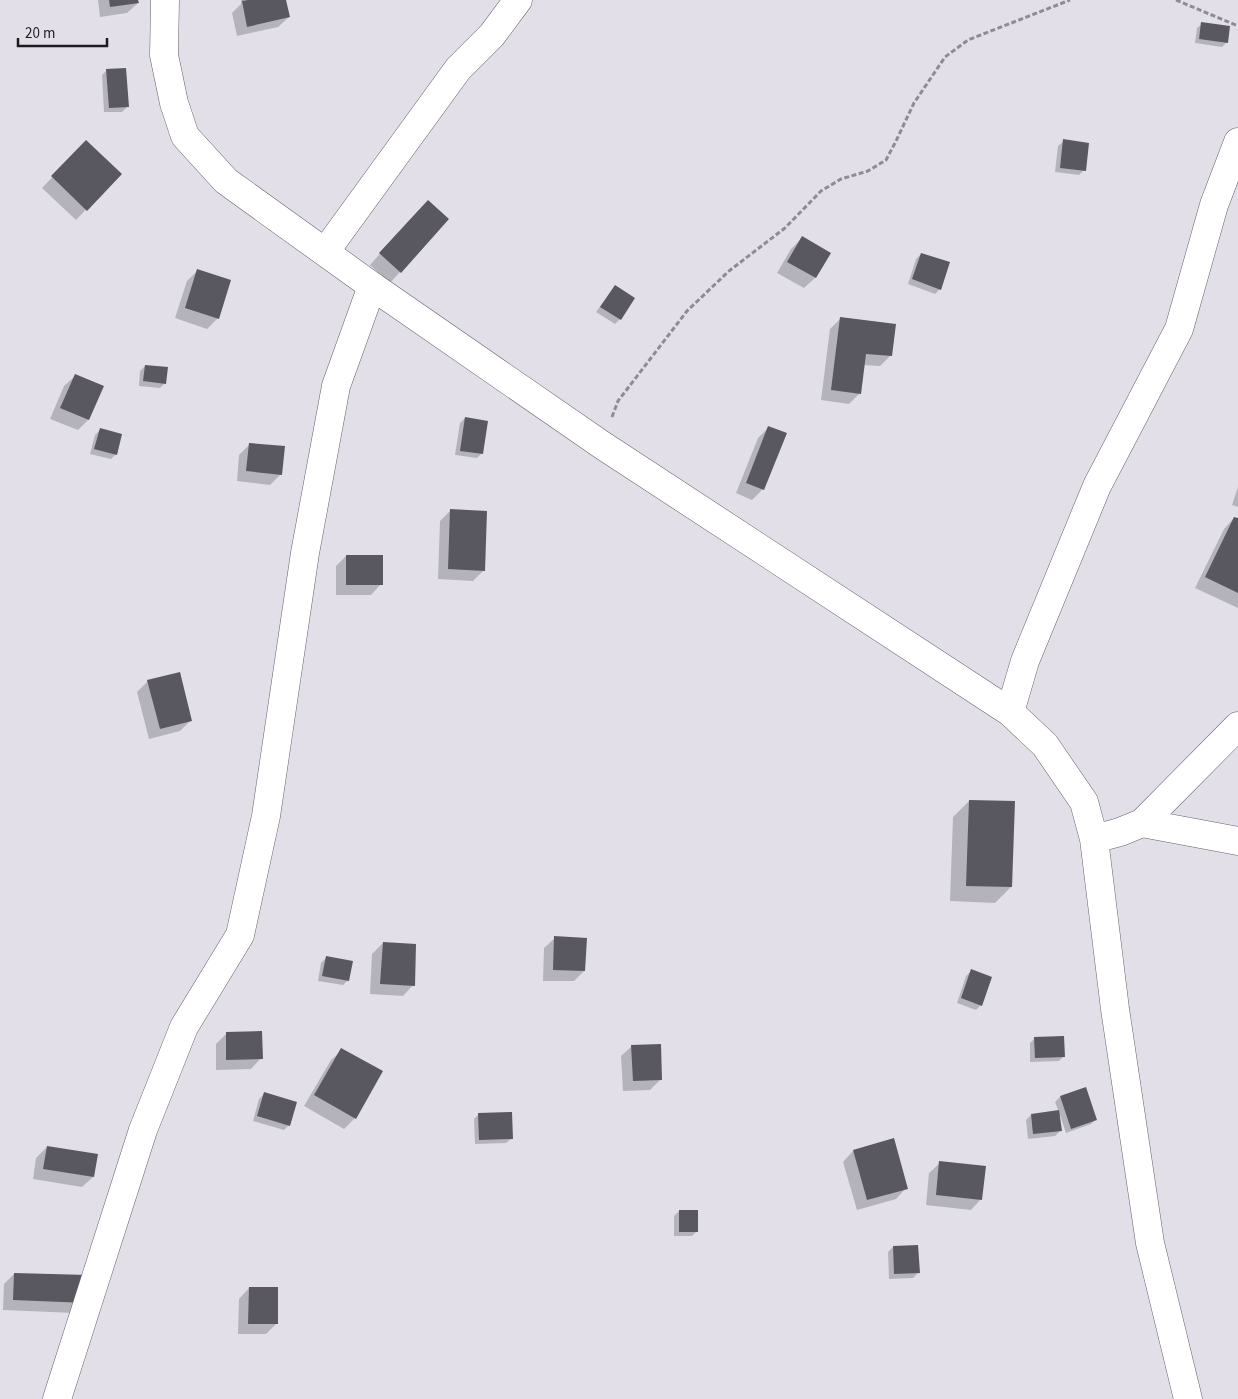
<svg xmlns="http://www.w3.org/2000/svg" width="1238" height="1399" viewBox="0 0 1238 1399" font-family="'Source Sans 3',sans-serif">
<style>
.shadow{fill:#0003}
.building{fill:#595760}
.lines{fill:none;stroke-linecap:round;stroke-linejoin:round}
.minor-casing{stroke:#64626b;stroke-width:29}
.path{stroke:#8e8c93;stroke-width:3;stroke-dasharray:5 2.5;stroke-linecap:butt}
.minor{stroke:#fff;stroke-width:28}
</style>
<rect width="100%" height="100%" fill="#e2dfe9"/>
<!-- shadow -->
<path class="shadow" d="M98,0H137L138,3L127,13L100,17Z
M241,0H285L289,17L278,27L237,36L232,13L241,4Z
M1202,24L1227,42L1222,47L1195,43L1197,28Z
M107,70L127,107L122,112H104L102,75Z
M1064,141L1084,170L1079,175L1055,172L1058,146Z
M86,142L120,174L76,220L42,188Z
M417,212L400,272L390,283L370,265Z
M802,238L829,253L815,278L804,288L777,273L791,249Z
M921,254L940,289L935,294L908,284L916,259Z
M197,271L218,318L207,329L175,318L187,281Z
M615,286L620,319L615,324L596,312Z
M840,319L894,325L890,356L880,366L863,365L860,393L849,404L821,400L830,329Z
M145,366L165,383L160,388L139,386L140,371Z
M75,376L102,387L88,420L78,430L50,419L64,386Z
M465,418L482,453L477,458L455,455L460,423Z
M769,427L763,489L752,500L736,493L758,438Z
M100,430L116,454L111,459L90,454L95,435Z
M250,444L281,474L270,485L237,481L239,455Z
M1238,487V507L1232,505Z
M451,510L484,570L473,581L438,579L440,521Z
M1234,518L1238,520V608L1195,588L1224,529Z
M346,556L381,584L371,595H336V566Z
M148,681L191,720L180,731L149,739L137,692Z
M969,801L1011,887L995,903L950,901L953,817Z
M555,938L584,971L574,981H543L544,948Z
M383,943L413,985L403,996L370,994L372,954Z
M326,958L348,980L343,985L318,981L321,963Z
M971,971L981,1005L976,1010L957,1003L966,976Z
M226,1034L261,1058L251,1069L216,1070V1044Z
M1035,1038L1064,1056L1059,1061L1030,1062V1043Z
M632,1046L661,1079L650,1090L623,1091L621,1056Z
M342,1050L355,1118L344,1129L304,1106L331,1060Z
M1085,1089L1096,1119L1091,1124L1066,1133L1060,1115V1131L1055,1136L1028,1139L1026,1120L1031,1115L1059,1112L1055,1102L1060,1097Z
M264,1094L289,1125L284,1130L253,1121L259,1099Z
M479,1114L512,1138L506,1143L475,1144L474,1119Z
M47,1147L93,1177L82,1187L33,1179L36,1158Z
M853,1151L906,1188L896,1199L857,1210L843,1162Z
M940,1163L981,1199L971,1210L926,1205L929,1173Z
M679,1211L697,1231L692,1236H674V1216Z
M893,1247L918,1273L913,1278L889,1279L888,1252Z
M14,1274L87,1276L75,1313L3,1310L4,1284Z
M249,1288L277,1323L266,1334H238L239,1299Z"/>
<!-- building -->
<path class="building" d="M109,0H138L139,3L110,7Z
M248,0H286L290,17L247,27L242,1Z
M1201,22L1230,26L1228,43L1199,39Z
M126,68L129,107L109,108L106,69Z
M1063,139L1089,143L1086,171L1060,168Z
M86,140L122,174L87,211L51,176Z
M428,200L449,219L401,273L379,253Z
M802,236L831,253L816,278L787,262Z
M921,253L950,262L941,290L912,279Z
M197,269L231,280L219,319L185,308Z
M615,285L635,298L621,320L600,307Z
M840,317L896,324L892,356L866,354L861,394L831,390Z
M145,365L168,367L166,384L143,381Z
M75,374L104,386L89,420L60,408Z
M465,417L488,421L483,454L460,451Z
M768,426L787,433L764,490L746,483Z
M100,428L122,434L117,455L94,449Z
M249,443L285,446L282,475L246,471Z
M450,509L487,511L485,571L448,569Z
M1234,517L1238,518V593L1205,577Z
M346,555H383V585H346Z
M180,672L192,721L160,729L147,680Z
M969,800L1015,801L1012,887L966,886Z
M554,936L587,938L585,971L553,970Z
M383,942L416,944L415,986L380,984Z
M326,956L353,961L349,981L322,976Z
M971,969L992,977L982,1006L961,998Z
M262,1031L263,1059L226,1060V1032Z
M1064,1036L1065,1057L1035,1058L1034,1037Z
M661,1044L662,1080L633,1081L631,1045Z
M341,1048L383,1071L356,1119L314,1095Z
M1086,1087L1097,1120L1071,1129L1060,1096Z
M264,1092L297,1102L290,1126L257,1116Z
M1059,1110L1062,1131L1033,1134L1031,1114Z
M512,1112L513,1139L479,1140L478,1113Z
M894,1138L908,1189L867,1200L853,1150Z
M47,1146L98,1154L94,1177L43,1169Z
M939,1161L986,1166L982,1200L936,1195Z
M679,1210H698V1232H679Z
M918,1245L920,1273L894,1274L893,1246Z
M14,1273L88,1275L87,1303L13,1300Z
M249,1287H278V1324H248Z"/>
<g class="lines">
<!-- minor casing -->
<g class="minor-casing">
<path id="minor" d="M165,0L164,55L174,103L185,136L226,181L372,286L602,445L1010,712L1045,745L1084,802L1094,839L1115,1009L1150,1243L1188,1399
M325,252L458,69L492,35L518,0
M1010,712L1025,661L1097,486L1179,329L1214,205L1238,142
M1142,823L1238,841
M1094,839L1120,832L1142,823L1238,726
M57,1399L143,1130L184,1027L240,935L266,816L305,553L336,386L372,286"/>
</g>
<!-- path -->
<path class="path" d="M1176,0L1238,26
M612,417L618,401L687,311L729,271L785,228L821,191L841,179L868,171L886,160L896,141L914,103L945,57L968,40L1070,0"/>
<!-- minor -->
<use href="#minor" class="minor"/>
</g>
<!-- scale -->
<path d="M18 38v8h89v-8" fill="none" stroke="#1c1b1f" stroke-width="2.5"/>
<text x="25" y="38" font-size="15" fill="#1c1b1f" stroke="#e2dfe9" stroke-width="4" paint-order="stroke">20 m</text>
</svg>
